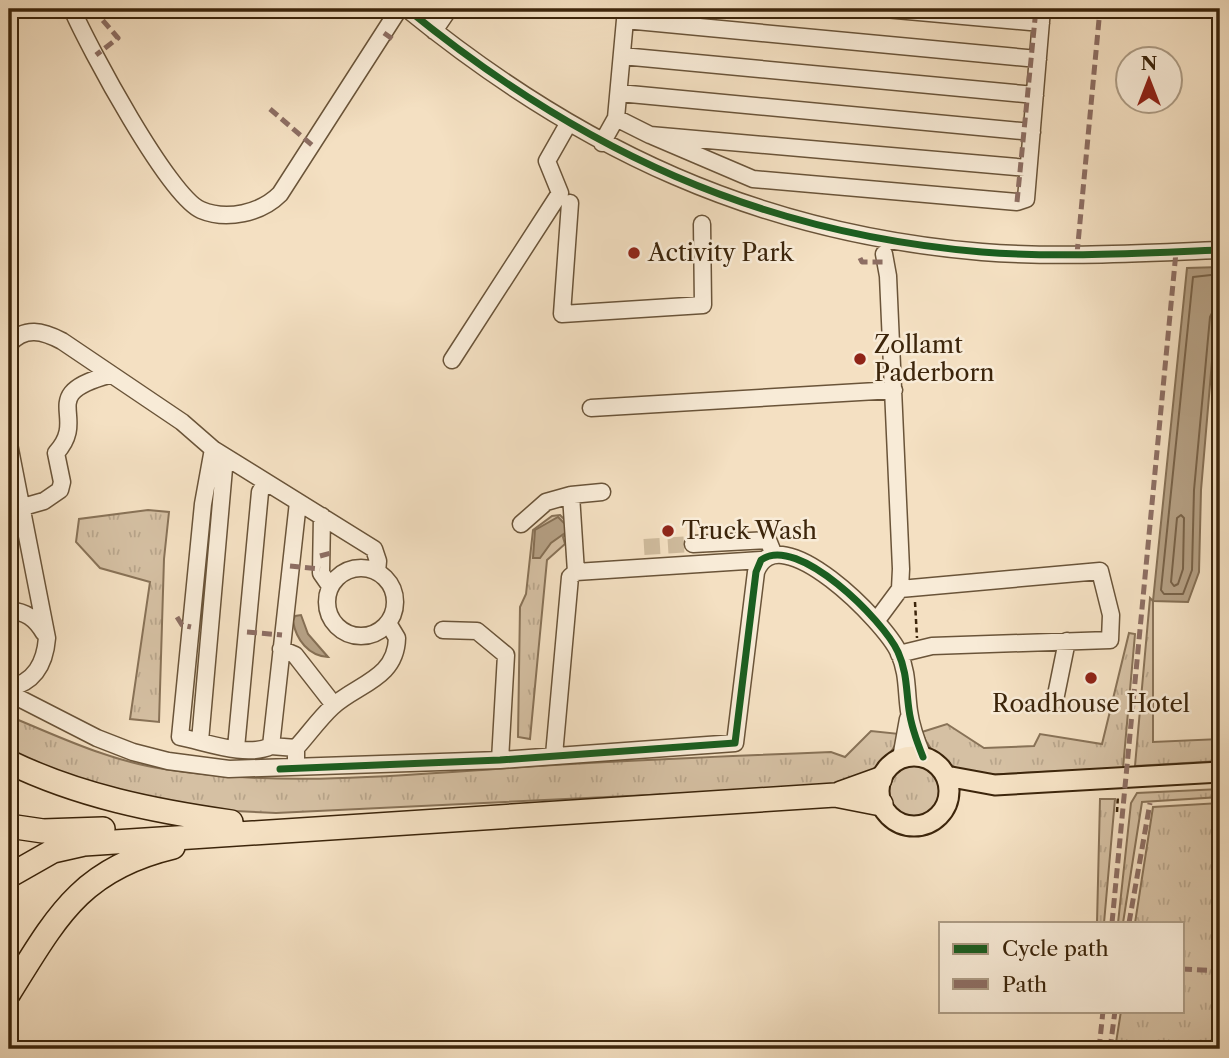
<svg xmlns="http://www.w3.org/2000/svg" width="1229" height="1058" viewBox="0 0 1229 1058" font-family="'Libre Caslon Text',serif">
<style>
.grass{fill:url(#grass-tufts);stroke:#887257;stroke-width:2}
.water{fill:#b5a084;stroke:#856f54;stroke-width:2}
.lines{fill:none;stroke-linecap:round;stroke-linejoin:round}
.shore{stroke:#786248;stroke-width:2}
.minor-tunnel{stroke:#cfbb9d;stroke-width:16;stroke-dasharray:16 8;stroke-linecap:butt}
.minor-casing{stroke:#6a5439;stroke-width:19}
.major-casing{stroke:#3c250b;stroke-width:23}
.highway-casing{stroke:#3c250b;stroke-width:26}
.path{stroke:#3c250b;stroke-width:2.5;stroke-dasharray:5 3.5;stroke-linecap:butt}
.minor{stroke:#f8ebd7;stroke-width:16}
.major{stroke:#f4e0c2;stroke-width:19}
.highway{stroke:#f4e0c2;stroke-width:23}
.quiet{stroke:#8d6e63;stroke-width:5;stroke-dasharray:10 5;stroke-linecap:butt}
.cycleway-casing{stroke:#f8ebd7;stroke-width:11}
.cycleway{stroke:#1b5e20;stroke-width:7}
.poi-dot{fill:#8f2418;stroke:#f8ebd7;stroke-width:2.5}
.labels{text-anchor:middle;stroke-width:5;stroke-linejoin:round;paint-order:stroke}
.poi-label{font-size:24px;fill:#3c250b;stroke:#f8ebd7;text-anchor:start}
</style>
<defs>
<pattern id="grass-tufts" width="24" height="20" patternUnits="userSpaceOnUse" patternTransform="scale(1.75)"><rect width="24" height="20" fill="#d5c0a3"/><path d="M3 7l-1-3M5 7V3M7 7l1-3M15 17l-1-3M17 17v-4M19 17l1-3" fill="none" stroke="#b8a58b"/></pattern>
</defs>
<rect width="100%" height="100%" fill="#f4e0c2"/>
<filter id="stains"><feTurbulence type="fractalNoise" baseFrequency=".00286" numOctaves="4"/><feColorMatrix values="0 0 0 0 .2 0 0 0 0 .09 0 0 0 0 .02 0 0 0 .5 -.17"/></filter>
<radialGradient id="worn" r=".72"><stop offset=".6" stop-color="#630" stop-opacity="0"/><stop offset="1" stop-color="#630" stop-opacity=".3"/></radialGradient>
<!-- grass -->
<path class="grass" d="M148,510L169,512L164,559L159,722L130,719L150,582L100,568L76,542L79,519Z
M560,515L567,522L569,530L563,537L565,544L547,560L530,739L518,737L520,607L526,594L533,530L552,516Z
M1150,598L1153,601V742L1220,739V761L1135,766Z
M1129,633L1135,634L1123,768L983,775C958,773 930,757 922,732L947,724L984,748L1034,746L1040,734L1102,744Z
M9,716C59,737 110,761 164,769C282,788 405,775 524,767C626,760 728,756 831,752L845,757L871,731L900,734C894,752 876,774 858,781C847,785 830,785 818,787L276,813L192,809L125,796L9,752Z
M887 791a27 27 0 1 1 54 0a27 27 0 1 1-54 0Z
M1220,789V797L1142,802L1123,923H1118L1131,803L1137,793Z
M1100,799H1115L1104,923H1097Z
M1220,803V1049H1115L1121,1011H1182V923H1135L1153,807Z"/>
<!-- water -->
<path class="water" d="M1220,267L1201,490L1199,572L1188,602L1153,601L1187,268Z
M558,517L566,525L565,533L551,543L540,558H533L535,530Z
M301,615L308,634L328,657C309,656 296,640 293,621L295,616Z"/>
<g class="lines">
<!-- shore -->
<path class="shore" d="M1220,274L1193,277L1161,590L1164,594H1183L1192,570L1194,490L1210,317L1213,311L1220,310
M1181,515L1184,518L1183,569L1178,584L1174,586L1171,582L1177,518Z"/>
<!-- minor-tunnel -->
<path class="minor-tunnel" d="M644,547L693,544"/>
<!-- minor casing -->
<g class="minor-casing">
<path id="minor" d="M72,9C88,46 169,197 201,210C227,221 261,213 280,194L399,9
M407,9C580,150 757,233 982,252C1061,258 1141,253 1220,250
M885,9L1041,23
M625,20L1038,59
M434,31L449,9
M622,56L1035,95
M619,93L1032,132
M616,118L650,135L1028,168
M650,135L753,179L1017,202L1026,199L1042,9
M602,143L616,118L626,9
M570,203L562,314L703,305L702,224
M9,344C25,326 43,331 62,341L182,422L213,449
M452,360L560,193L547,161L568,124
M591,408L894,390
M9,444L47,638C45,663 35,682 9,688
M9,511L44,501L60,490L62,482L56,453C90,416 35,395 109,375
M322,516L321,573L330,586
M521,524L546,502L571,495
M693,544L768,540L774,555
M327 602a34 34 0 1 1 68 0a34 34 0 1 1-68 0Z
M576,572L571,495L602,492
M9,610C26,612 35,618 44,633
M877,620L900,589L901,569L888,276L884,254
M443,630L477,631L506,655L500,760
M281,649L295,655L334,705
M899,654L932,646L1110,640L1111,615L1100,571L900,589
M9,693L97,738L133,752L168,761L229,769L500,760L735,743L756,572C778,513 886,623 899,653C908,673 906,690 909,711C911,726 917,743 923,757
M1055,700L1067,641
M200,741L225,457
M271,746C246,758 206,742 180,737L203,504L213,449L374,549L378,561L377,572
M236,748L260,492L266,482
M296,748L271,746L298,502
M554,755L570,577L576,572L761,560
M901,758L908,719
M296,759V748C308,735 319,719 332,707C357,684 396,679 397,638L388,623"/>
</g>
<!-- major casing -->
<g class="major-casing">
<path id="major" d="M879 791a35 35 0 1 1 70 0a35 35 0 1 1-70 0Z
M946,776L995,785L1220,772"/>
</g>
<!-- highway casing -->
<g class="highway-casing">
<path id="highway" d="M9,762C79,796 154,811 231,822
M841,793L880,779
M9,826L43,831L103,829
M9,876L53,851L84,844L835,795L881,804
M9,993C56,918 80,869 173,847"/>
</g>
<!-- path -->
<path class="path" d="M915,602L917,638
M1117,812L1118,795"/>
<!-- minor -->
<use href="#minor" class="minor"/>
<!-- major -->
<use href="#major" class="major"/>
<!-- highway -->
<use href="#highway" class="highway"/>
<!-- quiet -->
<path class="quiet" d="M93,9L118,38L96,55
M384,33L394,40
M270,109L312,145
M1017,202L1036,9
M1077,254L1100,9
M860,258L862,262H886
M9,285H23
M320,556L331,553
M290,566L320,569
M177,617L182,625L191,627
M247,632L282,635
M1112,923L1176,252
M1129,923L1150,803
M1182,969L1220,971
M1099,1049L1103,1011
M1110,1049L1115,1011"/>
<!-- cycleway casing -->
<g class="cycleway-casing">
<path id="cycleway" d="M407,9C580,150 757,233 982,252C1061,258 1141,253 1220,250
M280,769L500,760L735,743L756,572L761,560C797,533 884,621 898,652C907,672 906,689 909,710C911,726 917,742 923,757"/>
</g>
<!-- cycleway -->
<use href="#cycleway" class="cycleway"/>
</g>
<!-- markers -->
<g class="poi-dot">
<circle cx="634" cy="253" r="7"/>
<circle cx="860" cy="359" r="7"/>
<circle cx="668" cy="531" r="7"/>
<circle cx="1091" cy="678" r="7"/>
</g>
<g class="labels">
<!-- poi labels -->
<g class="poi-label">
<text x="648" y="261">Activity Park</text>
<text x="874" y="353">Zollamt<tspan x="874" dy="28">Paderborn</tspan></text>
<text x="682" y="539">Truck Wash</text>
<text x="1091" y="712" text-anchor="middle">Roadhouse Hotel</text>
</g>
</g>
<!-- margin -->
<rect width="1229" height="1058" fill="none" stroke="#f4e0c2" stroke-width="35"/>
<rect x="10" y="10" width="1208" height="1037" fill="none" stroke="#3c250b" stroke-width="3.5"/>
<rect x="18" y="18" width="1194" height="1023" fill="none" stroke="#3c250b" stroke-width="2"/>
<!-- legend -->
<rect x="939" y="922" width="245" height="91" fill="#f8ebd7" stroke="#ad9c85" stroke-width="2"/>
<rect x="953" y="944" width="35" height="10" fill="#1b5e20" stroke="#ad9c85" stroke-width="2"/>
<text x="1002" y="956" font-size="21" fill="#3c250b">Cycle path</text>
<rect x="953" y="979" width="35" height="10" fill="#8d6e63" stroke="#ad9c85" stroke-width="2"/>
<text x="1002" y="992" font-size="21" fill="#3c250b">Path</text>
<!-- north arrow -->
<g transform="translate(1149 80)"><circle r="33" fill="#f8ebd7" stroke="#ad9c85" stroke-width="2"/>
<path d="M0-5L12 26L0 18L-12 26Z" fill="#8f2418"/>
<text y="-10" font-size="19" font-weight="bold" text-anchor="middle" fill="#3c250b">N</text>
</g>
<rect width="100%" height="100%" filter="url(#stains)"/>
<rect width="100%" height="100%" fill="url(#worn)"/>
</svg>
